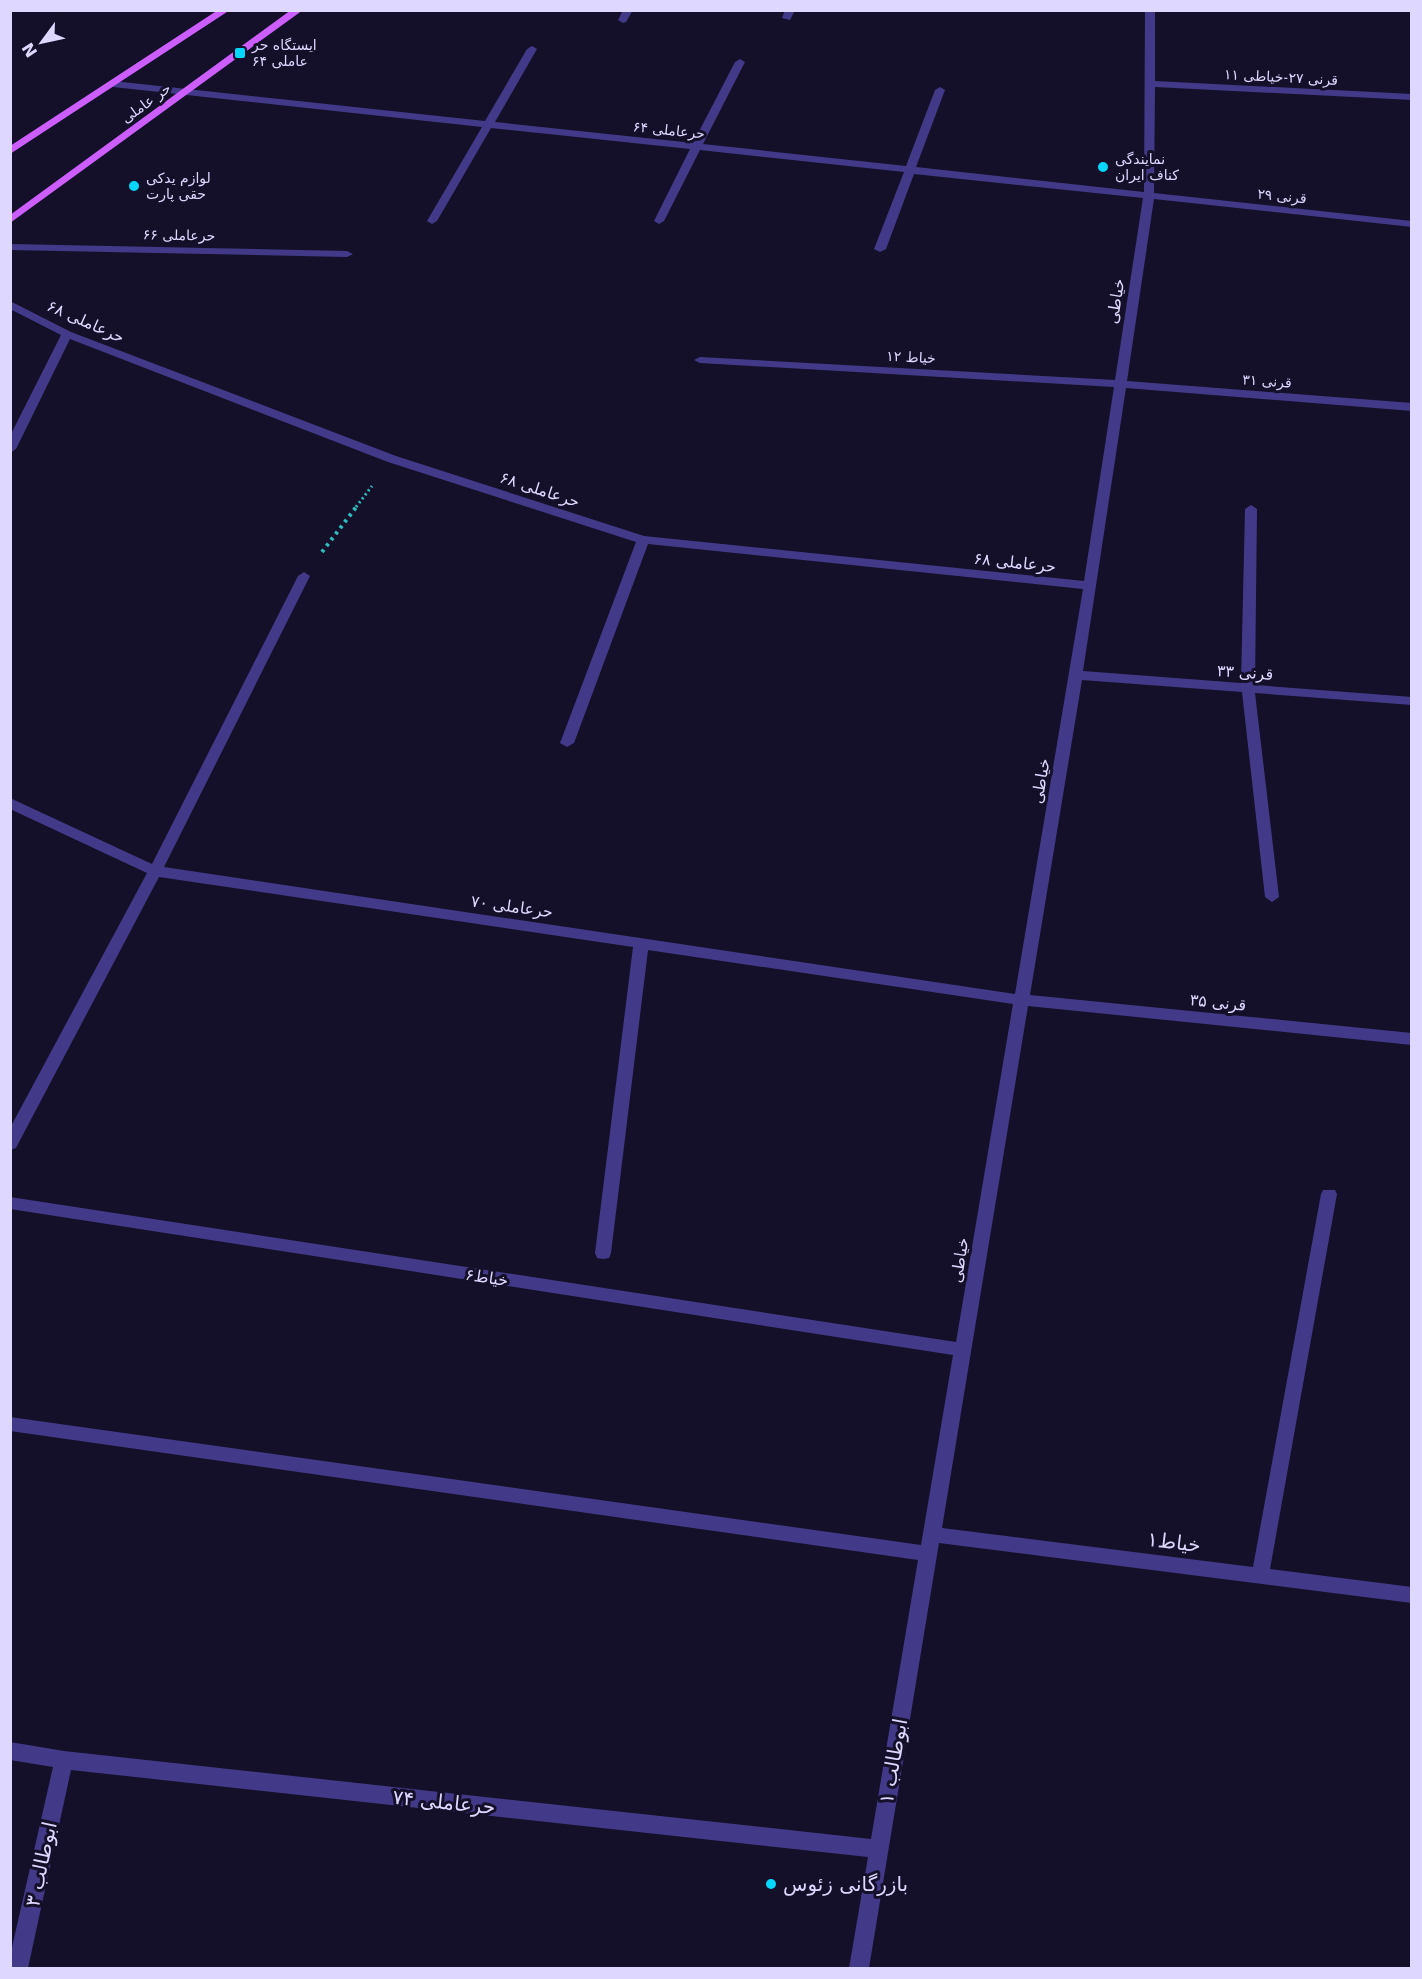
<svg xmlns="http://www.w3.org/2000/svg" width="1422" height="1979" viewBox="0 0 1422 1979" font-family="'DejaVu Sans','Noto Naskh Arabic',sans-serif">
<style>
.lines{fill:none;stroke-linecap:round;stroke-linejoin:round}
.path-far1{stroke:#2ebcbc;stroke-width:3;stroke-dasharray:2 3;stroke-linecap:butt}
.path{stroke:#2ebcbc;stroke-width:4;stroke-dasharray:3 4.5;stroke-linecap:butt}
.minor{fill:#423a88;fill-rule:evenodd}
.major{fill:#cc5eff;fill-rule:evenodd}
.poi-dot{fill:#03d7ff;stroke:#151029;stroke-width:2}
.labels{text-anchor:middle;stroke-width:6;stroke-linejoin:round;paint-order:stroke}
.far-poi-label{font-size:14px;fill:#ded7ff;stroke:#151029;text-anchor:start}
.far-street-label{font-size:14px;fill:#ded7ff;stroke:#151029}
.street-label{font-size:16px;fill:#ded7ff;stroke:#151029}
.near-street-label{font-size:20px;fill:#ded7ff;stroke:#151029}
.near-poi-label{font-size:20px;fill:#ded7ff;stroke:#151029;text-anchor:start}
</style>
<rect width="100%" height="100%" fill="#151029"/>
<g class="lines">
<!-- path-far1 -->
<path class="path-far1" d="M356,507L372,486"/>
<!-- path -->
<path class="path" d="M322,552L357,506"/>
<!-- minor -->
<path class="minor" d="M623,10H633L626,22L623,23L618,20Z
M785,10H795L790,20L782,18Z
M1145,10H1155V81L1412,94V100L1155,87L1154,193L1412,221V227L1154,199L1127,381L1412,403V411L1126,388L1083,671L1241,683L1245,509L1251,505L1257,509L1255,685L1412,697V705L1255,693L1279,897L1272,902L1265,897L1242,692L1082,680L1030,995L1412,1033V1045L1028,1006L942,1528L1253,1567L1321,1194L1323,1190H1335L1337,1194L1270,1569L1412,1587V1603L939,1543L869,1968H849L868,1857L71,1770L28,1968H10V1956L53,1767L10,1760V1742L64,1751L871,1839L918,1560L10,1431V1417L921,1545L953,1355L10,1209V1197L956,1342L1013,1004L648,950L611,1253L609,1258L603,1259L597,1258L595,1253L633,947L159,877L18,1144L16,1148L10,1150V1128L147,873L10,809V798L152,864L298,576L304,572L310,576L164,867L1015,994L1083,589L648,544L574,743L567,747L560,743L636,542L388,462L70,339L16,449L10,453V436L61,335L10,309V301L71,332L396,456L644,536L1084,581L1114,387L700,363L694,360L700,357L1115,380L1143,198L914,174L886,249L880,252L874,249L904,172L700,150L664,221L659,224L654,221L690,149L491,128L437,221L432,224L427,221L482,127L113,87L108,84L113,81L485,121L527,49L532,46L537,49L495,122L693,143L735,62L740,59L745,62L703,144L906,166L935,90L940,87L945,90L916,167L1144,192Z
M10,244L347,251L353,254L347,257L10,250Z"/>
<!-- major -->
<path class="major" d="M218,10H230L10,154V146Z
M291,10H303L10,223V215Z"/>
</g>
<!-- markers -->
<g class="poi-dot">
<rect x="234" y="47" width="12" height="12" rx="3"/>
<circle cx="1103" cy="167" r="6"/>
<circle cx="134" cy="186" r="6"/>
<circle cx="771" cy="1884" r="6"/>
</g>
<g class="labels">
<!-- far-poi labels -->
<g class="far-poi-label">
<text x="252" y="50">ایستگاه حر<tspan x="252" dy="16">عاملی ۶۴</tspan></text>
<text x="1115" y="164">نمایندگی<tspan x="1115" dy="16">کناف ایران</tspan></text>
<text x="146" y="183">لوازم یدکی<tspan x="146" dy="16">حقی پارت</tspan></text>
</g>
<!-- far-street labels -->
<g class="far-street-label">
<text transform="translate(1281 77) rotate(3)" y="5">قرنی ۲۷-خیاطی ۱۱</text>
<text transform="translate(146 103) rotate(-36)" y="5">حر عاملی</text>
<text transform="translate(669 130) rotate(6)" y="5">حرعاملی ۶۴</text>
<text transform="translate(1282 196) rotate(6)" y="5">قرنی ۲۹</text>
<text transform="translate(179 235) rotate(1)" y="5">حرعاملی ۶۶</text>
<text transform="translate(911 357) rotate(3)" y="5">خیاط ۱۲</text>
<text transform="translate(1267 381) rotate(4)" y="5">قرنی ۳۱</text>
</g>
<!-- street labels -->
<g class="street-label">
<text transform="translate(1115 301) rotate(-81)" y="6">خیاطی</text>
<text transform="translate(86 321) rotate(24)" y="6">حرعاملی ۶۸</text>
<text transform="translate(540 489) rotate(18)" y="6">حرعاملی ۶۸</text>
<text transform="translate(1015 562) rotate(6)" y="6">حرعاملی ۶۸</text>
<text transform="translate(1245 672) rotate(4)" y="6">قرنی ۳۳</text>
<text transform="translate(1040 781) rotate(-80)" y="6">خیاطی</text>
<text transform="translate(512 906) rotate(8)" y="6">حرعاملی ۷۰</text>
<text transform="translate(1218 1002) rotate(6)" y="6">قرنی ۳۵</text>
<text transform="translate(959 1260) rotate(-81)" y="6">خیاطی</text>
<text transform="translate(487 1277) rotate(9)" y="6">خیاط۶</text>
</g>
<!-- near-street labels -->
<g class="near-street-label">
<text transform="translate(1174 1542) rotate(7)" y="7">خیاط۱</text>
<text transform="translate(893 1761) rotate(-80)" y="7">ابوطالب ۱</text>
<text transform="translate(444 1802) rotate(6)" y="7">حرعاملی ۷۴</text>
<text transform="translate(41 1864) rotate(-78)" y="7">ابوطالب ۳</text>
</g>
<!-- near-poi labels -->
<g class="near-poi-label">
<text x="783" y="1891">بازرگانی زئوس</text>
</g>
</g>
<!-- border -->
<rect width="1422" height="1979" fill="none" stroke="#ded7ff" stroke-width="24"/>
<!-- north arrow -->
<g transform="translate(42 42) rotate(237)" stroke="#151029" stroke-width="4.5" paint-order="stroke">
<path d="M0-4.5L10 22L0 15L-10 22Z" fill="#ded7ff"/>
<text y="-9" font-size="16" font-weight="bold" text-anchor="middle" fill="#ded7ff">N</text>
</g>
</svg>
